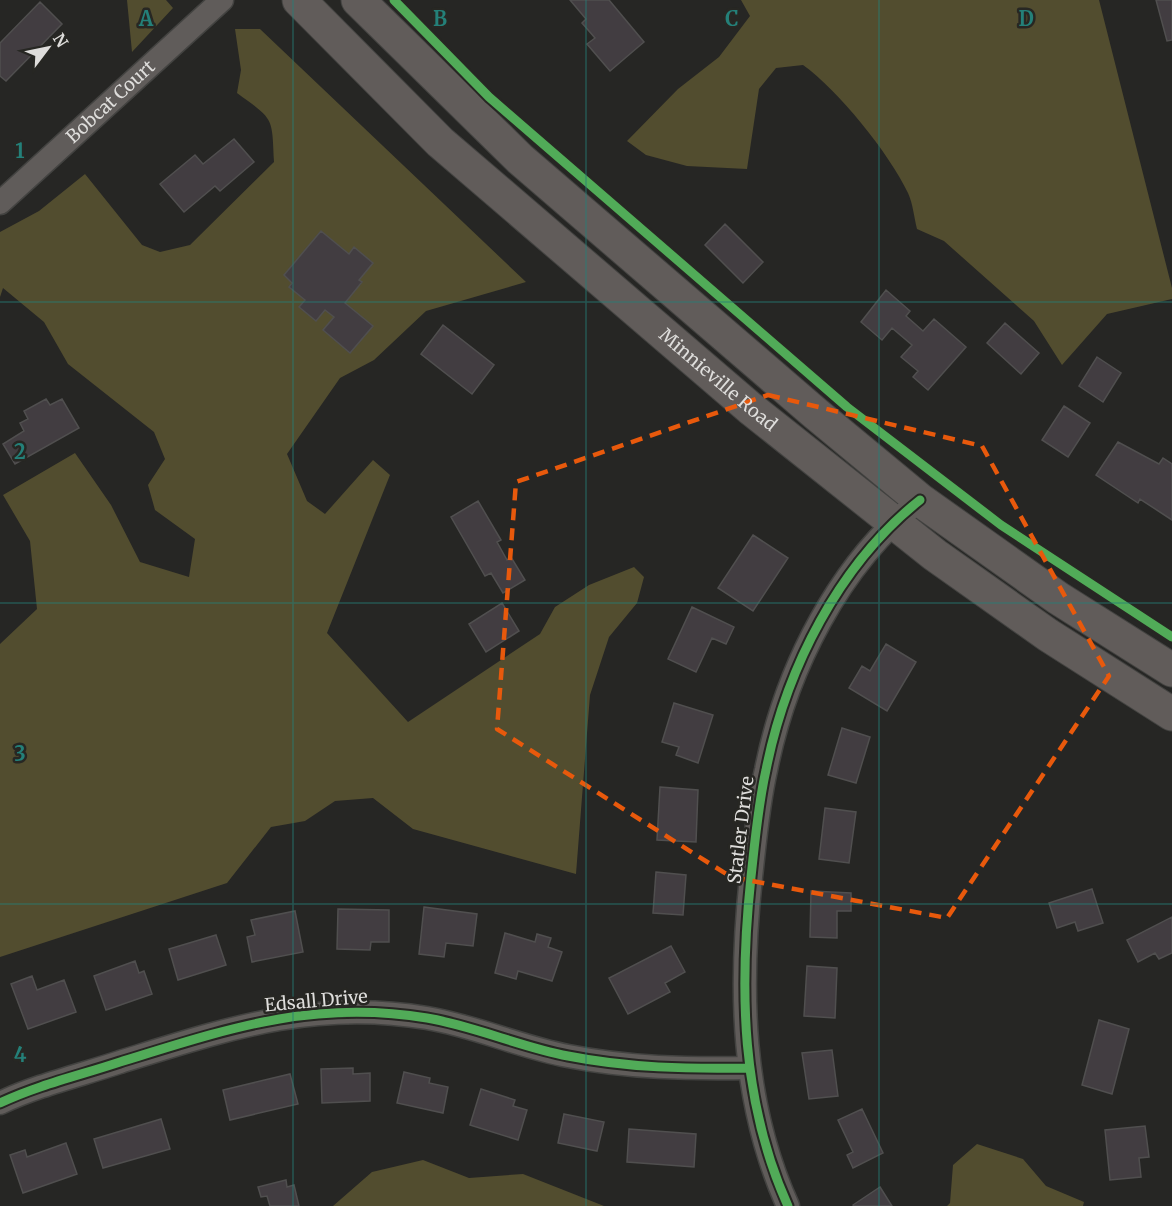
<svg xmlns="http://www.w3.org/2000/svg" width="1172" height="1206" viewBox="0 0 1172 1206" font-family="Merriweather,serif">
<style>
.forest{fill:#524d2f}
.building{fill:#423d41;stroke:#504f4f;stroke-width:1.5}
.lines{fill:none;stroke-linecap:round;stroke-linejoin:round}
.minor-casing{stroke:#434341;stroke-width:25}
.primary-casing{stroke:#434341;stroke-width:35}
.minor{stroke:#605c5a;stroke-width:22}
.primary{stroke:#615c5a;stroke-width:33}
.cycleway-casing{stroke:#272723;stroke-width:13}
.cycleway{stroke:#51ab58;stroke-width:9}
.marked{fill:none;stroke:#e8590c;stroke-width:4.5;stroke-dasharray:12 8;stroke-linejoin:round}
.grid{fill:none;stroke:#248079;stroke-width:1.5;stroke-opacity:0.55}
.labels{text-anchor:middle;stroke-width:5;stroke-linejoin:round;paint-order:stroke}
.street-label{font-size:18px;fill:#dedddb;stroke:#272723}
.grid-label{font-size:20px;text-anchor:middle;font-weight:bold;fill:#248079;stroke:#272723;stroke-width:5;stroke-linejoin:round;paint-order:stroke}
</style>
<rect width="100%" height="100%" fill="#262624"/>
<!-- forest -->
<path class="forest" d="M127,0H166L173,8L132,52Z
M741,0H1099L1172,288V299L1107,314L1062,365L1034,321L944,241L917,229C914,217 913,204 908,193C889,153 838,90 803,65L776,68L759,89L747,169L687,166L646,155L627,141L678,89L719,57L750,16Z
M235,29H260L526,282L426,311L374,360L340,378L287,454L307,501L325,514L373,460L390,475L327,633L408,722L540,634L555,607L589,585L634,567L644,577L637,603L609,637L590,695L576,874L413,829L373,798L335,801L305,821L271,827L227,883L0,957V644L37,609L30,541L3,495L75,453L111,505L140,562L189,577L195,539L155,510L148,485L165,459L154,432L68,364L44,322L3,288L0,297V232L39,211L85,174L142,245L160,252L190,245L274,162C272,116 274,120 237,93L241,70Z
M977,1144L1023,1159L1046,1186L1084,1202L1083,1206H947L950,1203L953,1165Z
M423,1160L469,1178L523,1174L604,1206H333L372,1172Z"/>
<!-- building -->
<path class="building" d="M570,0H609L644,42L610,71L587,44L595,38L582,23L586,19Z
M1156,0H1172V40L1167,41Z
M40,2L62,24L6,81L0,76V43Z
M234,139L254,162L220,191L215,186L184,212L160,184L195,155L203,164Z
M725,224L763,262L743,283L705,245Z
M321,231L349,254L354,247L373,263L359,280L362,282L345,303L373,326L350,353L323,330L334,317L325,310L316,321L299,307L305,300L289,287L292,283L284,275Z
M886,290L910,311L906,316L923,331L934,319L966,347L928,390L913,377L918,371L901,357L912,345L892,328L882,340L861,322Z
M1005,323L1039,353L1021,374L987,343Z
M443,325L494,365L472,394L421,354Z
M1097,357L1121,373L1103,402L1079,386Z
M46,399L50,405L62,399L79,428L15,464L3,444L24,431L20,423L28,419L24,411Z
M1064,406L1090,423L1068,457L1042,440Z
M1118,442L1159,464L1163,458L1172,464V520L1140,499L1138,503L1096,475Z
M478,501L501,540L497,542L507,560L511,557L525,580L503,593L491,573L485,576L451,517Z
M753,535L788,558L753,611L718,588Z
M502,603L519,631L486,652L469,624Z
M692,607L734,627L726,644L712,638L696,672L668,659Z
M886,644L916,662L887,711L849,688L862,666L870,671Z
M674,703L713,715L698,763L676,755L679,747L662,742Z
M842,728L870,737L856,783L828,775Z
M660,787L698,790L696,842L657,840Z
M825,808L856,812L849,863L819,859Z
M656,872L686,875L683,915L653,913Z
M1092,889L1103,923L1078,931L1075,922L1057,928L1049,903Z
M811,891L851,893V911H837V938L810,937Z
M424,907L477,914L473,946L446,943L444,957L419,954Z
M338,909L389,910V942H371L370,950L337,949Z
M295,911L303,952L252,962L247,937L255,935L251,920Z
M1172,917V953L1159,959L1155,953L1138,962L1127,940Z
M505,933L535,942L537,934L551,938L548,947L562,952L552,981L518,971L516,979L495,973Z
M216,935L226,965L178,980L169,949Z
M671,946L685,972L665,983L670,992L628,1014L609,978Z
M135,961L139,973L144,971L152,994L106,1010L94,976Z
M807,966L837,968L835,1018L804,1016Z
M32,976L37,990L64,980L76,1012L28,1029L11,984Z
M1099,1020L1129,1029L1112,1094L1082,1085Z
M832,1050L838,1096L809,1099L802,1053Z
M353,1068V1074L370,1073V1101L322,1103L321,1069Z
M404,1072L430,1078L429,1083L448,1087L443,1113L397,1103Z
M290,1074L298,1104L230,1120L223,1090Z
M481,1089L515,1100L513,1106L527,1110L518,1140L470,1125Z
M862,1109L883,1153L853,1168L847,1155L853,1152L838,1120Z
M564,1114L604,1122L597,1151L558,1143Z
M161,1119L170,1149L103,1168L94,1139Z
M1145,1126L1149,1157L1139,1158L1141,1177L1110,1180L1105,1130Z
M629,1129L696,1134L694,1167L627,1162Z
M66,1143L77,1174L23,1193L10,1155L25,1150L27,1157Z
M286,1180L287,1187L294,1185L299,1206H270L267,1196L261,1197L258,1187Z
M880,1187L892,1206H854L853,1205Z"/>
<g class="lines">
<!-- minor casing -->
<g class="minor-casing">
<g id="minor">
<path id="s1" d="M0,203L222,0"/>
<path d="M0,1103C38,1085 81,1075 120,1062C227,1029 313,999 427,1018C475,1026 520,1047 568,1056C629,1068 687,1069 749,1068"/>
<path d="M788,1206C741,1102 739,989 751,877C755,841 758,805 766,770C786,669 839,564 920,500"/>
</g>
</g>
<!-- primary casing -->
<g class="primary-casing">
<g id="primary">
<path id="s2" d="M299,0L440,142L750,408L935,555L1048,635L1172,714"/>
<path d="M358,0L520,159L815,413L920,500L1058,598L1172,670"/>
</g>
</g>
<!-- minor -->
<use href="#minor" class="minor"/>
<!-- primary -->
<use href="#primary" class="primary"/>
<!-- cycleway casing -->
<g class="cycleway-casing">
<path id="cycleway" d="M394,0L489,97L847,407L1001,525L1172,637
M0,1103C38,1085 81,1075 120,1062C227,1029 313,999 427,1018C475,1026 520,1047 568,1056C629,1068 687,1069 749,1068
M788,1206C741,1102 739,989 751,877C755,841 758,805 766,770C786,669 839,564 920,500"/>
</g>
<!-- cycleway -->
<use href="#cycleway" class="cycleway"/>
</g>
<!-- marked area -->
<path class="marked" d="M768,395L982,446L1109,676L947,918L731,877L497,729L516,482Z"/>
<!-- grid -->
<path class="grid" d="M293,0V1206M586,0V1206M879,0V1206M0,302H1172M0,603H1172M0,904H1172"/>
<g class="labels">
<!-- street labels -->
<g class="street-label">
<text dy="6" stroke="none"><textPath href="#s1" startOffset="150">Bobcat Court</textPath></text>
<text dy="6" stroke="none"><textPath href="#s2" startOffset="566">Minnieville Road</textPath></text>
<text transform="translate(741 830) rotate(-83)" y="6">Statler Drive</text>
<text transform="translate(316 1001) rotate(-5)" y="6">Edsall Drive</text>
</g>
</g>
<g class="grid-label">
<text x="146" y="26">A</text>
<text x="440" y="26">B</text>
<text x="732" y="26">C</text>
<text x="1026" y="26">D</text>
<text x="20" y="158">1</text>
<text x="20" y="459">2</text>
<text x="20" y="761">3</text>
<text x="20" y="1062">4</text>
</g>
<!-- north arrow -->
<g transform="translate(48 48) rotate(58)" stroke="#272723" stroke-width="4.5" paint-order="stroke">
<path d="M0-4.5L10 22L0 15L-10 22Z" fill="#dedddb"/>
<text y="-9" font-size="16" font-weight="bold" text-anchor="middle" fill="#dedddb">N</text>
</g>
</svg>
